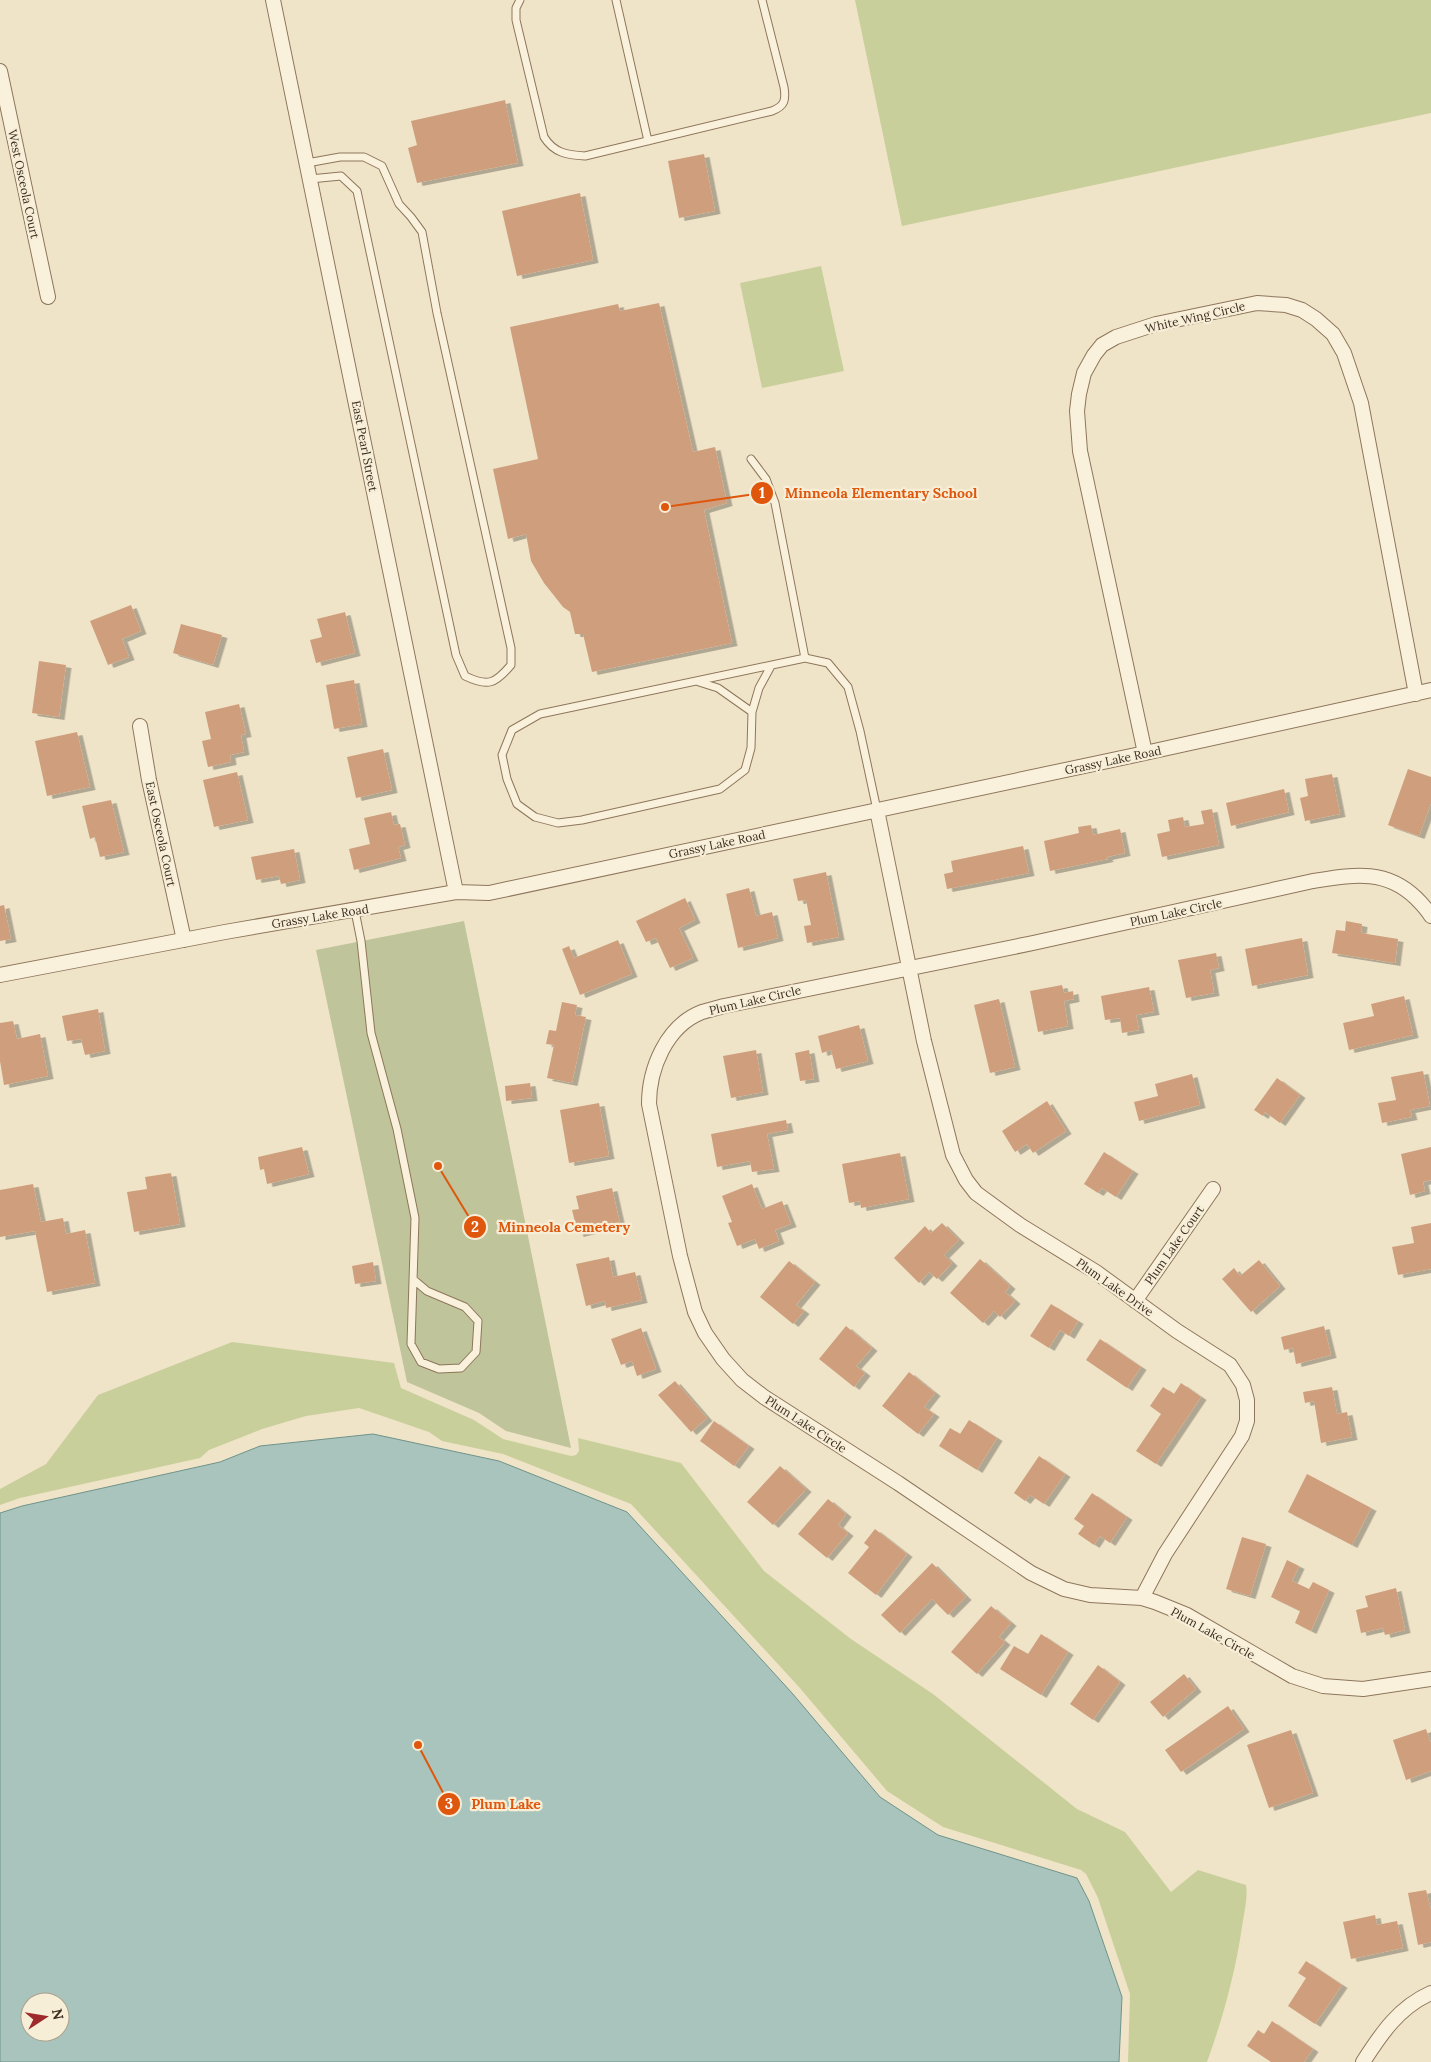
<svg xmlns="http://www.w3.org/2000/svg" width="1431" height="2062" viewBox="0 0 1431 2062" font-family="Lora,serif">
<defs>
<filter id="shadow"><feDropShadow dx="5.5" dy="3" stdDeviation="0" flood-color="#0004"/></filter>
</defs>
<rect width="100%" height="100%" fill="#f0e4c8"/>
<path fill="#c9cf9b" d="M855,0h576v113l-529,113z
M821,266l23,105 -82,17 -22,-105z
M232,1342l162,21 7,25 73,32 29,19 68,17 5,-1 3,-4 -1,-13 103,25 83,108 87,68 82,55 144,115 48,23 46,60 27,-22 48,15c2,13 -2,28 -4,42 -7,47 -19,91 -35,135h-79l2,-68 -32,-96 -12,-24 -5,-4 -138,-43 -56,-36 -88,-104 -168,-183 -128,-50 -61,-13 -13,-9 -70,-24 -53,8 -44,13 -53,21 -9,8 -180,40 -20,7v-16l46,-25 52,-69z"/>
<path fill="#bfc49a" d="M464,921l107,527 -65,-17 -27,-18 -72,-31 -91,-432z"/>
<path fill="#a9c4bc" stroke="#6f938a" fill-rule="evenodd" d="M373,1434l126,27 128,51 165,181 88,104 58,38 139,43 12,23 33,96 -3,65h-1119v-549l22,-7 198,-44 40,-16zM30,2002h30v30h-30z"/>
<path fill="#cf9f7d" filter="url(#shadow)" d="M505,100l13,63 -101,20 -9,-35 9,-3 -6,-24z
M704,154l11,57 -36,7 -11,-57z
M580,193l13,67 -76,16 -15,-65z
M659,303l34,149 22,-5 12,56 -23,7 28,133 -140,29 -9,-38h-8l-5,-22 -7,-5 -19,-24 -13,-22 -5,-27 -18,5 -15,-70 45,-10 -28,-132 108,-23 2,7z
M131,605l10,26 -19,8 7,18 -21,8 -18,-44z
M345,612l10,41 -39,10 -6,-23 12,-3 -5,-18z
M181,624l41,11 -9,30 -40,-12z
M39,661l27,4 -7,52 -27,-4z
M354,680l8,44 -28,5 -8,-44z
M239,704l7,30 -5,1 3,17 -14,3 1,7 -23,5 -6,-26 9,-2 -6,-27z
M77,732l13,55 -43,9 -12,-55z
M383,749l9,41 -36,8 -9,-41z
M1408,769l23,8v26l-12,33 -31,-11z
M237,772l11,48 -34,7 -11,-47z
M1332,774l8,40 -35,7 -5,-23 8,-2 -3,-17z
M1284,789l5,23 -58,14 -5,-23z
M111,800l13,52 -24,5 -5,-20 -5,2 -8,-33z
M1212,809l7,36 -57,12 -5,-23 13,-3 -2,-11 15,-3 2,10 19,-3 -3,-13z
M391,812l3,13 6,-1 5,21 -7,2 3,11 -47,12 -5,-21 21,-5 -6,-26z
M1091,825l2,10 27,-6 5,24 -18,4 1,2 -58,12 -6,-30 35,-8 -1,-6z
M1023,846l6,27 -82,16 -3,-15 9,-2 -2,-11z
M294,849l6,31 -19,4 -2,-8 -23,4 -5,-23z
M826,872l13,65 -32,6 -3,-17 7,-1 -5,-25 -8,1 -5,-22z
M749,888l7,28 16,-4 6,26 -40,10 -12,-54z
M685,898l10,22 -16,8 14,30 -23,10 -14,-30 -10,4 -10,-21z
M4,905l7,34 -11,2v-35z
M1346,921l16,3 -1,9 37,6 -3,24 -63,-10 4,-23 9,1z
M1302,938l6,37 -56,11 -7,-37z
M618,940l14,34 -52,21 -18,-46 7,-3 5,12z
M1216,953l3,15 -9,2 4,23 -28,5 -8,-38z
M1062,985l2,8 9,-2 1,8 -10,2 4,25 -30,6 -8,-41z
M1149,987l5,25 -18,3 3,15 -17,3 -2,-15 -15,2 -4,-24z
M1404,996l9,39 -64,15 -6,-27 31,-7 -3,-12z
M999,999l16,68 -25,6 -16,-68z
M562,1002l15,3 -2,10 11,2 -14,66 -25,-5 7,-33 -8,-1 3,-14 7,1z
M98,1009l7,42 -20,4 -4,-16 -14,2 -5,-25z
M13,1021l4,18 23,-5 8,42 -44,9 -4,-24v-38z
M859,1025l9,36 -32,8 -5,-19 -9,3 -4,-17z
M756,1050l7,42 -32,6 -8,-42z
M809,1050l5,29 -14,2 -5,-28z
M1423,1071l7,35 -20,4 2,7 -30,6 -4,-20 18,-3 -5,-23z
M1192,1074l8,31 -61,16 -5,-19 24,-6 -3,-12z
M1277,1078l23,17 -20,28 -15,-11 -2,4 -9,-6z
M530,1083l2,15 -26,3 -1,-15z
M1047,1101l19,30 -33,22 -6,-9 -12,8 -13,-21z
M599,1103l10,53 -40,7 -9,-53z
M786,1120l2,10 -21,4 7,35 -22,3 -2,-11 -33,6 -6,-33z
M302,1147l7,27 -42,10 -3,-15 -4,1 -2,-13z
M1431,1147v33l-8,2 2,9 -15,4 -9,-41z
M1104,1152l29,19 -17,26 -14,-9 -4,5 -14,-9z
M900,1153l9,46 -48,9 -1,-7 -11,2 -7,-39z
M171,1173l9,51 -46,8 -7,-40 20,-3 -2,-12z
M33,1184l8,38 22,-4 3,16 19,-4 10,53 -48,9 -12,-61 -35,6v-47z
M752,1184l10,25 20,-8 9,23 -16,6 4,11 -20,8 -4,-10 -18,7 -9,-23 4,-1 -10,-26z
M612,1188l8,36 -42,10 -6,-24 7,-1 -3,-13z
M942,1223l17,17 -15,15 8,8 -15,16 -8,-7 -10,11 -25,-25 31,-32 6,7z
M1431,1223v46l-33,6 -6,-28 22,-4 -3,-16z
M609,1257l4,20 22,-5 7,28 -36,8 -1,-7 -19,5 -10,-42z
M980,1259l30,27 -5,6 10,9 -15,16 -6,-6 -11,12 -33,-30z
M1259,1260l21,26 -29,26 -29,-33 12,-11 6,8z
M789,1261l26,21 -19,23 8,6 -11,13 -33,-27z
M373,1262l3,19 -21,3 -3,-18z
M1051,1304l27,17 -9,15 -9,-6 -11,18 -19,-12z
M846,1326l26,22 -16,18 9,7 -11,14 -35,-28z
M1324,1326l7,29 -35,9 -3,-16 -9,2 -3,-13z
M641,1328l15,41 -19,7 -5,-15 -11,4 -10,-26z
M1100,1339l41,28 -14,21 -41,-28z
M909,1372l26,21 -11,14 10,7 -16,20 -36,-28z
M675,1381l32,37 -16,14 -33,-37z
M1181,1383l20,14 -45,67 -20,-13 25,-37 -11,-8 13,-19 11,7z
M1332,1387l5,27 10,-2 5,25 -31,6 -7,-42 -9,2 -2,-11z
M969,1420l28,18 -20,32 -38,-24 11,-18 10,6z
M714,1421l35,25 -15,20 -34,-25z
M1039,1456l26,18 -21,30 -14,-9 -5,6 -11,-8z
M780,1466l26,23 -33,36 -26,-23z
M1307,1474l64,34 -19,37 -64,-33z
M1092,1493l35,24 -17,26 -10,-7 -6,9 -16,-11 6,-8 -10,-7z
M828,1499l18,15 -8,11 10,8 -21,25 -29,-24z
M875,1529l32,25 -31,41 -28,-22 21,-26 -5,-4z
M1242,1537l24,7 -16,52 -24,-7z
M1287,1560l12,6 -7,15 17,8 4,-7 16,8 -18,41 -16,-8 5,-12 -29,-14z
M932,1563l34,34 -18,18 -16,-16 -32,34 -19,-18z
M1396,1588l9,42 -20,5 -2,-7 -22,5 -5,-23 12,-3 -3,-11z
M991,1606l20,17 -12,14 6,5 -28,32 -26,-22z
M1041,1634l27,18 -27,43 -41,-26 14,-23 14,8z
M1098,1665l22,17 -27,38 -23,-16z
M1184,1674l12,15 -33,28 -13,-15z
M1228,1706l16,23 -63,43 -16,-22z
M1426,1729l5,14v28l-25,9 -13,-40z
M1291,1730l22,63 -44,15 -22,-63z
M1426,1890l5,20v32l-13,3 -10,-52z
M1375,1915l2,10 20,-4 6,27 -52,11 -8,-37z
M1306,1961l36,24 -27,39 -27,-18 18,-28 -8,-5z
M1272,2021l41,28 -9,13h-33l-24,-16 11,-16 6,4z"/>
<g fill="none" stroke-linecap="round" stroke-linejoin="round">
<defs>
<path id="service" d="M520,0l-4,8v12l28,117c10,16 23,18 41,19l187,-45c13,-5 14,-11 12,-24l-22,-87
M616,0l32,141
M307,163l33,-6h24l18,9 17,38 12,13 11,15 15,81 74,335v17c-16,19 -23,22 -46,11l-9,-21 -99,-464 -16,-15 -31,3
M751,459l15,20 9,24 30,155
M771,666l-12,22 -7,24 -1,36 -6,22 -25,19 -138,31 -24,3 -23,-6 -18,-13 -10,-25 -5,-24 10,-25 28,-16 265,-56 23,5 20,24 12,44 17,79
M699,682l19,6 34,24
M355,911l6,30 10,92 26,96 18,89 -4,126 10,18 18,7 22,-1 15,-16 2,-31 -13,-14 -38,-16 -13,-11"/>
<path id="minor" d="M273,0l183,892
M0,71l48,226
M140,726l9,54 35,160
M1145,753l-65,-302 -3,-40 2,-17 5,-21 10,-18 8,-10 14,-8 40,-13 101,-21 29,2 16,5 14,9 17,15 11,19 17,50 55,291
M877,810l47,231 29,114 13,25 10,13 44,32 76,47 81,59 53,34 13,20 4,15v21l-5,15 -77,118 -23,44
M1431,916c-4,-7 -9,-12 -15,-18 -31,-30 -64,-23 -103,-17l-280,62 -309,63c-7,2 -15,4 -22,6 -36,14 -53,57 -53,92l31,152 15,56 10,21 18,26 19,21 22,17 134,86 133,90 33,16 26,6 52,3 13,4 32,13 105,61 31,10 40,3 68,-10
M0,975l225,-43 231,-40 33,1 656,-140 286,-63
M1135,1301l78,-112
M1363,2062c18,-28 36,-55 68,-69"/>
</defs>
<use href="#service" stroke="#8d765c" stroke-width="9"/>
<use href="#minor" stroke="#8d765c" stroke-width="16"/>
<use href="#service" stroke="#faf1dc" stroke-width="7"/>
<use href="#minor" stroke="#faf1dc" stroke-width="14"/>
</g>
<g text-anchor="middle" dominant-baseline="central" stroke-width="4.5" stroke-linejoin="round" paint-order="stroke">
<g font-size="12" fill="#3d2e20" stroke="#f7eed8">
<text transform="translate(24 184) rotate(78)">West Osceola Court</text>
<text transform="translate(1195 317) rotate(-13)">White Wing Circle</text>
<text transform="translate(365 446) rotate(79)">East Pearl Street</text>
<text transform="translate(1113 760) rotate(-12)">Grassy Lake Road</text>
<text transform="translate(161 834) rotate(78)">East Osceola Court</text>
<text transform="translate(717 844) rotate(-12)">Grassy Lake Road</text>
<text transform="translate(1176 912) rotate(-12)">Plum Lake Circle</text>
<text transform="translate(320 916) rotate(-9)">Grassy Lake Road</text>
<text transform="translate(755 1000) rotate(-13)">Plum Lake Circle</text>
<text transform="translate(1174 1245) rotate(-55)">Plum Lake Court</text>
<text transform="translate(1115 1287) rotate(35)">Plum Lake Drive</text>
<text transform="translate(806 1424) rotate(33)">Plum Lake Circle</text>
<text transform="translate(1213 1633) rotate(29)">Plum Lake Circle</text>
</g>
</g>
<path fill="none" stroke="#df570d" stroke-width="2" d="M665 507L762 493M438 1166L475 1227M418 1745L449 1804"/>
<g fill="#df570d" stroke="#f7eed8" stroke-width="2">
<circle cx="665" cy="507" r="5"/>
<circle cx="438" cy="1166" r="5"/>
<circle cx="418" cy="1745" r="5"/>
<circle cx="762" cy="493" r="12"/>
<circle cx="475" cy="1227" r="12"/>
<circle cx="449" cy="1804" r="12"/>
</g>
<g font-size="15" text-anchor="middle" font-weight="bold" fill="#fff">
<text x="762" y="498">1</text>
<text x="475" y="1232">2</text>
<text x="449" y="1809">3</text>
</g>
<g font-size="14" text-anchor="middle" font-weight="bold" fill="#df570d" stroke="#f7eed8" stroke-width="4.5" stroke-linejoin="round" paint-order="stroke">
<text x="881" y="498">Minneola Elementary School</text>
<text x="564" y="1232">Minneola Cemetery</text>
<text x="506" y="1809">Plum Lake</text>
</g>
<g transform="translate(45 2017) rotate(78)"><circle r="24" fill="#f7eed8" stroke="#ada18e"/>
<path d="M0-4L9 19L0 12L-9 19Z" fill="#9e2a2b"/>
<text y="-8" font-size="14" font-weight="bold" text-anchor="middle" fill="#3d2e20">N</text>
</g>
</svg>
